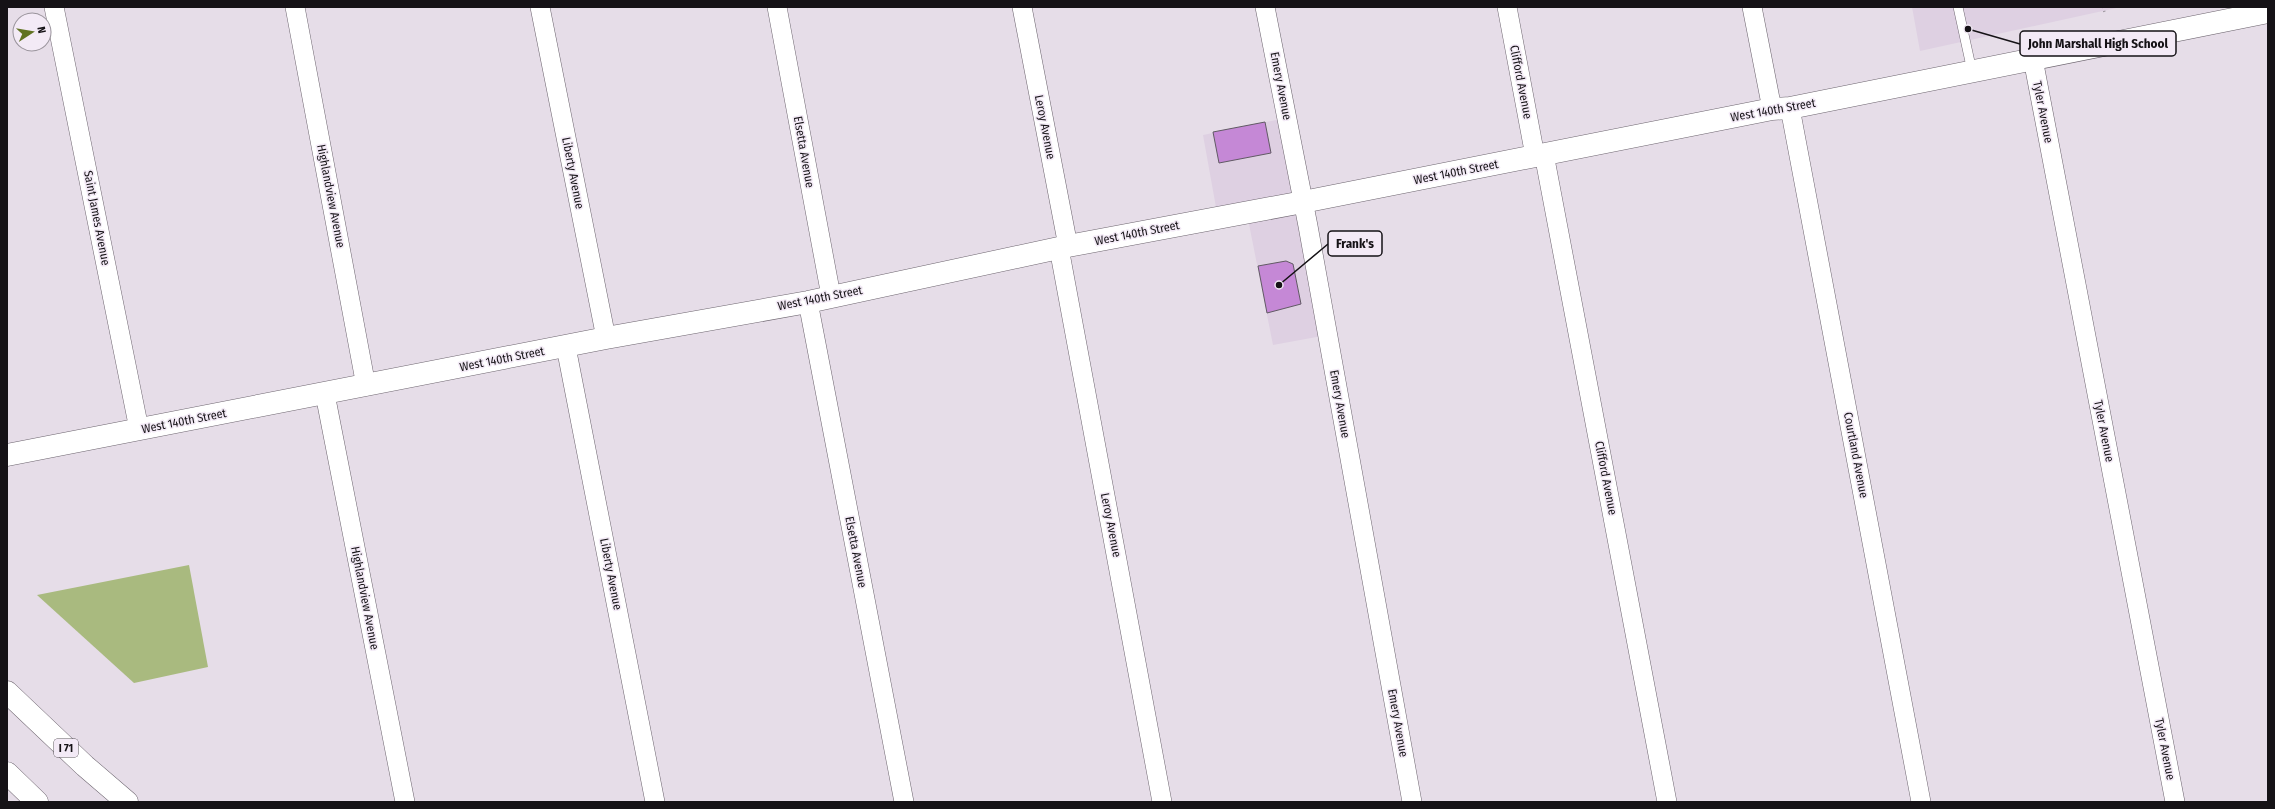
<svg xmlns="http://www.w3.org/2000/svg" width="2275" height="809" viewBox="0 0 2275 809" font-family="'Fira Sans Condensed',sans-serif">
<rect width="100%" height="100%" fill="#e6dde8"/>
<path fill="#ded0e2" d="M1912,7h209l-201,44z
M1281,119l41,217 -49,9 -25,-126 -29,5 -16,-89z"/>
<path fill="#a9ba7f" d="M189,565l19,102 -74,16 -97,-88z"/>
<path fill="#c588d6" stroke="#615a64" d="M1265,122l6,31 -52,10 -6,-31z
M1286,261l7,3 8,40 -34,9 -9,-47z"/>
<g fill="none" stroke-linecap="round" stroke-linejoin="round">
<defs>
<path id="lane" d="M1958,7l14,64"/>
<path id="street" d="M54,7l85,422
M295,7l71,379
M540,7l66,331
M777,7l54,289
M1022,7l46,239
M1265,7l43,219 104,576
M1507,7l28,149
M1752,7l20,102
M2033,59l142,743
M1790,108l131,694
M1544,154l123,648
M1059,248l103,554
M808,302l96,500
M566,347l89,455
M325,394l80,408"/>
<path id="secondary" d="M7,455l599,-117 202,-36 260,-56 235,-44 469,-93 18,-1 478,-96"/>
<path id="highway" d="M7,692l78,74 42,36
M7,773l30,29"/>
</defs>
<use href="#lane" stroke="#6d656f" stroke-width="10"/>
<use href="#street" stroke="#6d656f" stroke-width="20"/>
<use href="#secondary" stroke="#6d656f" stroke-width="23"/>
<use href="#highway" stroke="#6d656f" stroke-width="23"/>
<path stroke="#9e979f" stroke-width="2.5" stroke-dasharray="1 3" stroke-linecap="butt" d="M2103,7l2,7"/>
<use href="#lane" stroke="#fff" stroke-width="9"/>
<use href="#street" stroke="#fff" stroke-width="19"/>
<use href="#secondary" stroke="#fff" stroke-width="22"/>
<use href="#highway" stroke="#fff" stroke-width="22"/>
</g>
<g text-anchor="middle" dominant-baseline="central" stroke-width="3" stroke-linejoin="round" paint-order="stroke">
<rect fill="#f3eaf6" stroke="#585359" stroke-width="1" x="54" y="739" width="24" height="18" rx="3"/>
<g font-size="11" font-weight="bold" fill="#151216">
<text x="66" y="748">I 71</text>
</g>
<g font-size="12" fill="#151216" stroke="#f3eaf6">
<text transform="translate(1521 82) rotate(79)">Clifford Avenue</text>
<text transform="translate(1281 86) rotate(79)">Emery Avenue</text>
<text transform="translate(1773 110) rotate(-10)">West 140th Street</text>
<text transform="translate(2043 112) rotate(79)">Tyler Avenue</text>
<text transform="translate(1045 127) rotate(79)">Leroy Avenue</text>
<text transform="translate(804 152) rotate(80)">Elsetta Avenue</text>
<text transform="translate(1456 172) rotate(-11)">West 140th Street</text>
<text transform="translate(573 173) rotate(79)">Liberty Avenue</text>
<text transform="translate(331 196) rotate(79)">Highlandview Avenue</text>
<text transform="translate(97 218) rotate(79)">Saint James Avenue</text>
<text transform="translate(1137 233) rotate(-11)">West 140th Street</text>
<text transform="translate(820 298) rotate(-11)">West 140th Street</text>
<text transform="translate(502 359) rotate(-11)">West 140th Street</text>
<text transform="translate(1340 404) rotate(80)">Emery Avenue</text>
<text transform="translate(184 421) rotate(-11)">West 140th Street</text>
<text transform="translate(2104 431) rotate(79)">Tyler Avenue</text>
<text transform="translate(1856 455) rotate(79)">Courtland Avenue</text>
<text transform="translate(1606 478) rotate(79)">Clifford Avenue</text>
<text transform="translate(1111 525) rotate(79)">Leroy Avenue</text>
<text transform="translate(856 552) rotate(79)">Elsetta Avenue</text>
<text transform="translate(611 574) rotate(79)">Liberty Avenue</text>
<text transform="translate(365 598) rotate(79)">Highlandview Avenue</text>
<text transform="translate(1398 723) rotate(80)">Emery Avenue</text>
<text transform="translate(2165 749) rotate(79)">Tyler Avenue</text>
</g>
</g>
<path fill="none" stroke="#151216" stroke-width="1.5" d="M1968 29L2020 44M1279 285L1328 244"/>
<g fill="#151216" stroke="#f3eaf6" stroke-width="1.5">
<circle cx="1968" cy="29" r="4"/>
<circle cx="1279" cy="285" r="4"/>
</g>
<g fill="#f3eaf6" stroke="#151216" stroke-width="1.5">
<rect x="2020" y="31" width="156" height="25" rx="4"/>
<rect x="1328" y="231" width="54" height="25" rx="4"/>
</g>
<g font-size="13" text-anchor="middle" font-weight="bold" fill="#151216">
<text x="2098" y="48">John Marshall High School</text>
<text x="1355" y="248">Frank's</text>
</g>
<rect width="2275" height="809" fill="none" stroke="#151216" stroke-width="16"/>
<g transform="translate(32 32) rotate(78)"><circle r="19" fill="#f3eaf6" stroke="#9a949c"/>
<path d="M0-3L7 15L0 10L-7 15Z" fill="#617322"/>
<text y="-6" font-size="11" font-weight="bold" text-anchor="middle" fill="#151216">N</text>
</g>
</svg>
